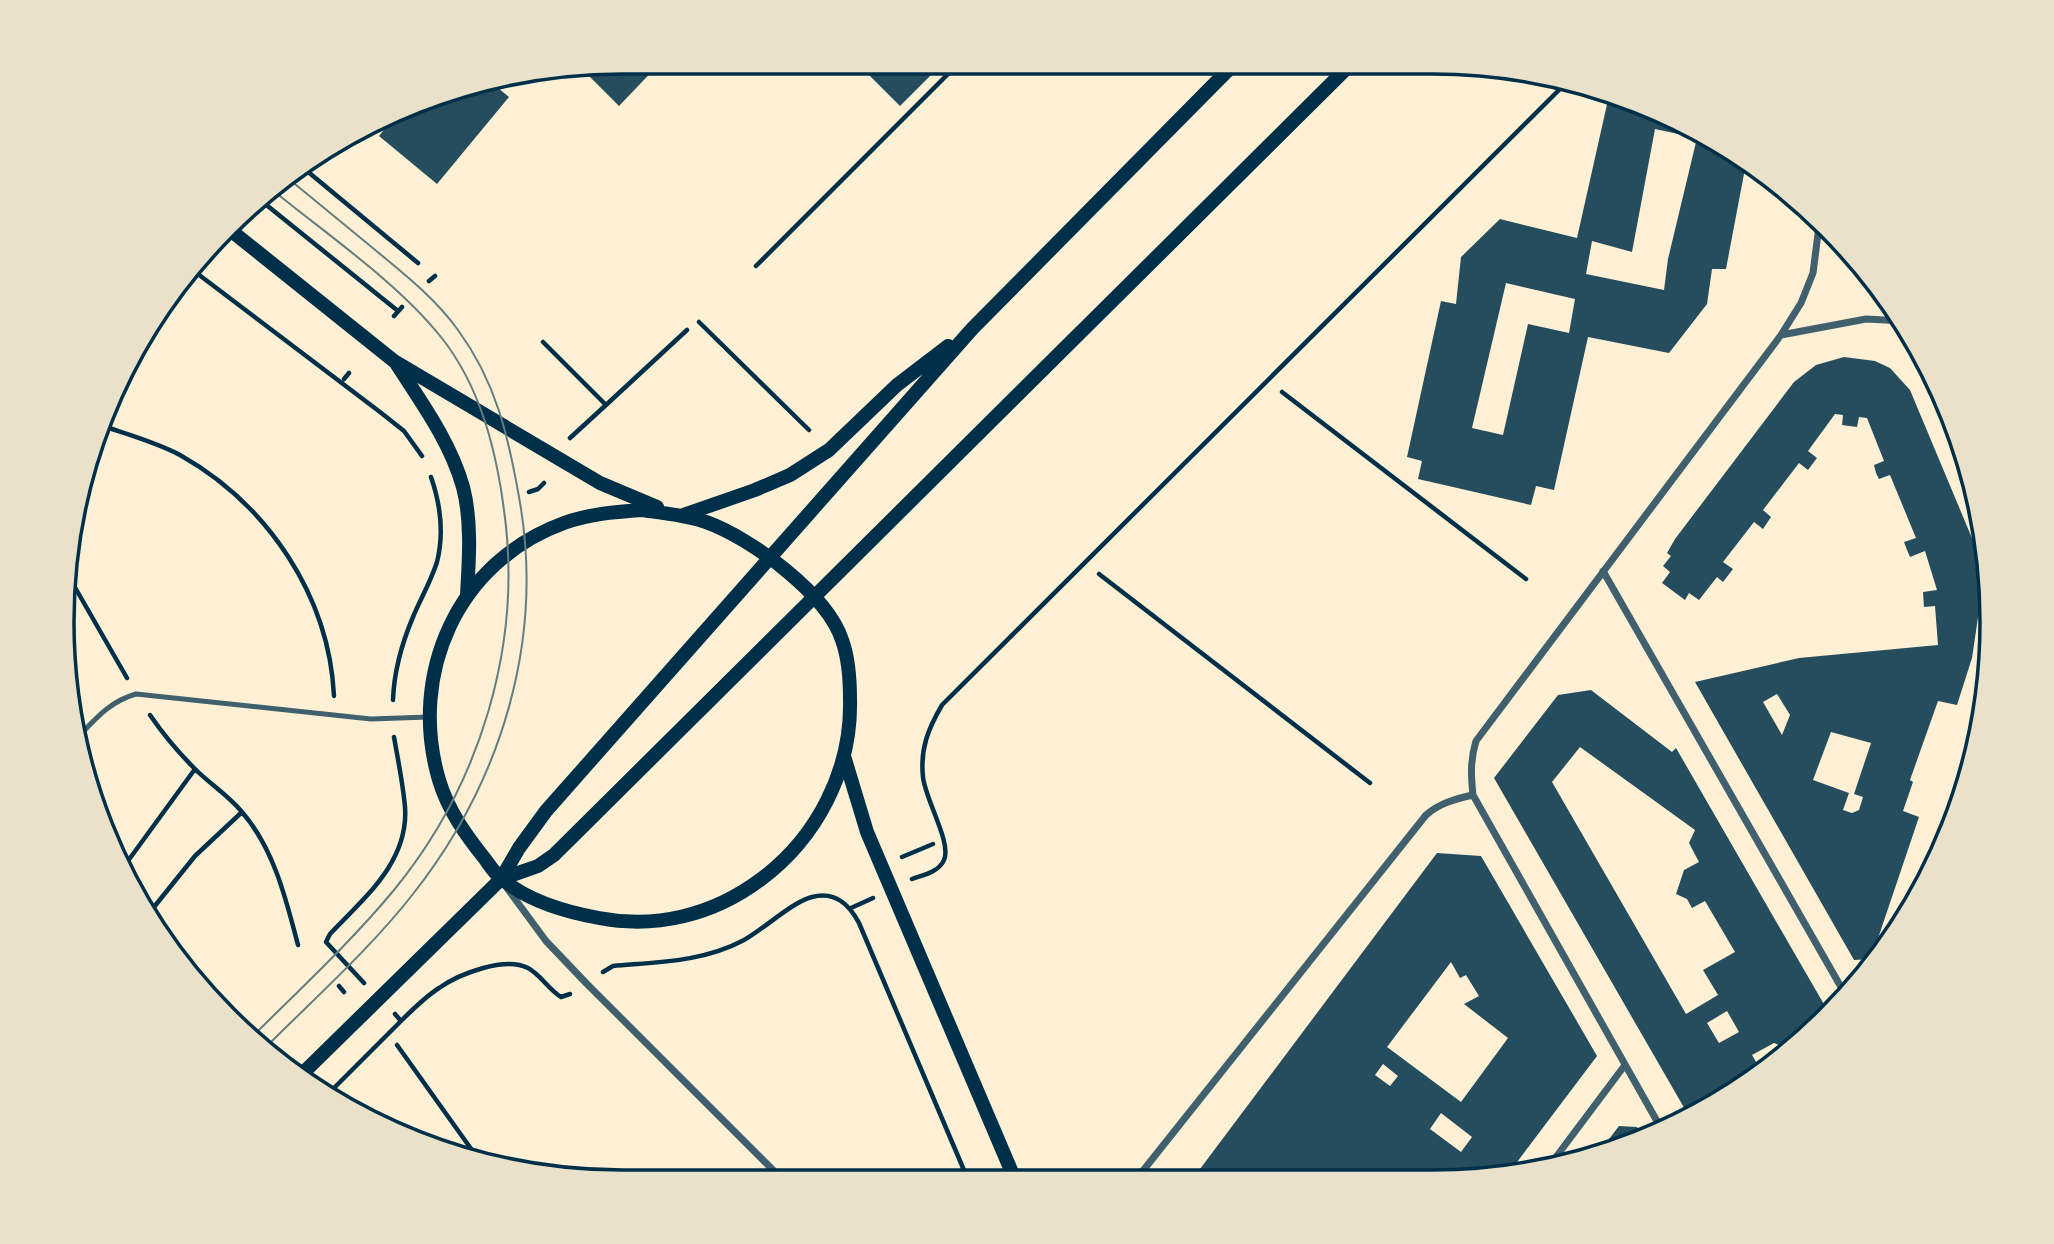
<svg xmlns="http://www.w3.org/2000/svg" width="2054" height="1244" viewBox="0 0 2054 1244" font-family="Signika,sans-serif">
<rect width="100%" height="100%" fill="#fdf0d5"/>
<path fill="#264d5e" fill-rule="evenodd" d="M622,61h40l-43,45 -38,-38z
M856,62h88l-44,44z
M492,83l17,14 -72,87 -58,-48 17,-21 46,-24z
M1610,91l137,67 -21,111h-14l-5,35 -38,49 -81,-16 -34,153 -18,-4 -5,19 -113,-26 4,-18 -15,-4 34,-156 15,3 5,-47 39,-38 77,19zM1655,129l42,9 -29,121 -4,31 -78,-16 6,-33 40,11zM1506,283l69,16 -6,34 -41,-9 -25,111 -31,-7z
M1844,357l31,4 15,7 20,22 72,172 2,15 -12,81 -15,47 -19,-4 -28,79 3,2 -10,29 16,6 -48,142 -17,1 -159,-278 104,-24 139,-13 -3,-39 -11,1 -1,-15 14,-2 -12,-39 -15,6 -3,-7 -3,-8 12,-4 -26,-63 -11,4 -3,-6 -2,-8 10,-4 -17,-43 -8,-1 -2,10 -8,-1 -7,-1 1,-10 -8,-1 -27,37 9,7 -9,12 -9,-7 -36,47 8,7 -8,12 -9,-7 -31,40 10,7 -10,13 -6,-5 -18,23 -10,-7 -4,7 -23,-17 8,-11 -7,-6 8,-10 -4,-3 8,-14 119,-157 22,-17zM1777,694l13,21 -8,20 -19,-33zM1831,732l40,11 -17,51 9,3 -4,13 -7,3 -9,-3 6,-17 -36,-13z
M1591,690l81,62 4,-4 153,265 -27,30 -28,20h-2l7,-18 -5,-2 -22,12 10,17 -49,35 -23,11 -196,-340 64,-83zM1580,747l115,83 -6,13 10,19 -15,8 -8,24 11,5 5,9 13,-7 30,51 -32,18 15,25 -32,19 -134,-232zM1727,1011l12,21 -20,11 -12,-20z
M1437,853l44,3 116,200 -89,118 -39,8h-253l-16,-13zM1451,962l9,16 6,-3 13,21 -15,8 44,34 -47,64 -74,-55zM1383,1064l15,12 -8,10 -15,-11zM1441,1113l31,24 -11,15 -31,-23z
M1619,1126l18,1 7,12 -32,14 -16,3z"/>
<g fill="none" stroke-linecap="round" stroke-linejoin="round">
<path stroke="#003049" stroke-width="4.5" d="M301,166l117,97
M259,199l139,112
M756,266l204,-204
M190,268l190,144 24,19 18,25
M429,281l6,-5
M394,316l8,-9
M699,322l110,108
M543,342l63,63 -36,33
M344,379l5,-6
M1282,392l244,187
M606,405l81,-75
M100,425c26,9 56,17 80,30 87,49 149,140 154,241
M529,492l9,-3 6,-6
M1099,574l271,209
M69,577l58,101
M393,700c1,-28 9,-57 20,-83 8,-19 18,-36 24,-55 7,-28 3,-59 -6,-85
M150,715c13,19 28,37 45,54 15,15 34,27 47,43 32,37 44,87 56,133
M902,857l31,-13
M125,865l70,-96
M912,879c11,-4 27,-7 32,-19 8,-17 -19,-61 -21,-83 -3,-28 5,-48 19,-72l625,-623
M851,908l22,-10
M150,912l45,-56 47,-44
M603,972l10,-6c45,-4 90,-4 131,-26 20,-11 48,-38 68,-43 23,-6 37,7 47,26l110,259
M364,983l-38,-41 4,-8c34,-36 79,-72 75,-127 -2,-23 -7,-47 -11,-70
M339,986l5,6
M395,1014l6,7c12,-12 24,-24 38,-33 20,-14 66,-32 89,-20 13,7 20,21 33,29l9,-3
M397,1045l82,115
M326,1096l75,-75"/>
<path stroke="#3f606c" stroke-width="5" d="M80,735c17,-18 31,-34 56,-41l235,25 57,-2"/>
<path stroke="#3f606c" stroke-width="7" d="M1781,335l85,-16 38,2
M1603,571l242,423
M1931,873l53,-158
M507,888l39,53 40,42 199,199
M1662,1130l-189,-335c-2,-19 -3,-34 3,-54l305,-406 20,-32 12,-30 7,-55
M1550,1165l75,-100
M1139,1173l11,9
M1117,1182l22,-8
M1134,1182l292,-367c14,-12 29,-16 47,-20"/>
<path stroke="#003049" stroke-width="14" d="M229,229l165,132 206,122 57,24
M396,363c25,39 54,78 67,124 9,34 6,74 4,108
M641,510c22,3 44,5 65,12 45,16 121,72 136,118 7,19 8,39 8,59 2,71 -33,139 -90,181 -47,35 -104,49 -161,38 -33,-6 -71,-17 -97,-39 -7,-5 -12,-13 -17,-20 -20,-25 -37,-49 -46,-79 -31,-106 18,-218 125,-257 25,-9 50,-11 77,-13z
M683,515l72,-25 35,-15 39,-25 68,-65 51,-39
M844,756l23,76 149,350
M501,879l37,-13 16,-11 799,-793
M299,1077l202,-198 18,-31 27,-37 426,-482 264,-267"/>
<path stroke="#657d81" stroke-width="2" d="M254,1035c47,-47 97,-93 140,-145 86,-105 129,-245 110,-380 -8,-61 -24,-124 -63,-173 -45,-56 -115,-103 -171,-149
M266,1047c50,-50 104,-98 147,-153 89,-113 132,-255 106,-397 -11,-62 -23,-115 -61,-167 -23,-32 -54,-56 -84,-81 -30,-25 -60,-49 -90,-74"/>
</g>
<path d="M0 0H2054V1244H0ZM622 74H1432A548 548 0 0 1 1980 622V622A548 548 0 0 1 1432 1170H622A548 548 0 0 1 74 622V622A548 548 0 0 1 622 74Z" fill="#e9e1ca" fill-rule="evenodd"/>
<path fill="none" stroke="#003049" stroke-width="3.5" d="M622 74H1432A548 548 0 0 1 1980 622V622A548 548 0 0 1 1432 1170H622A548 548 0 0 1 74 622V622A548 548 0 0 1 622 74Z"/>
</svg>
